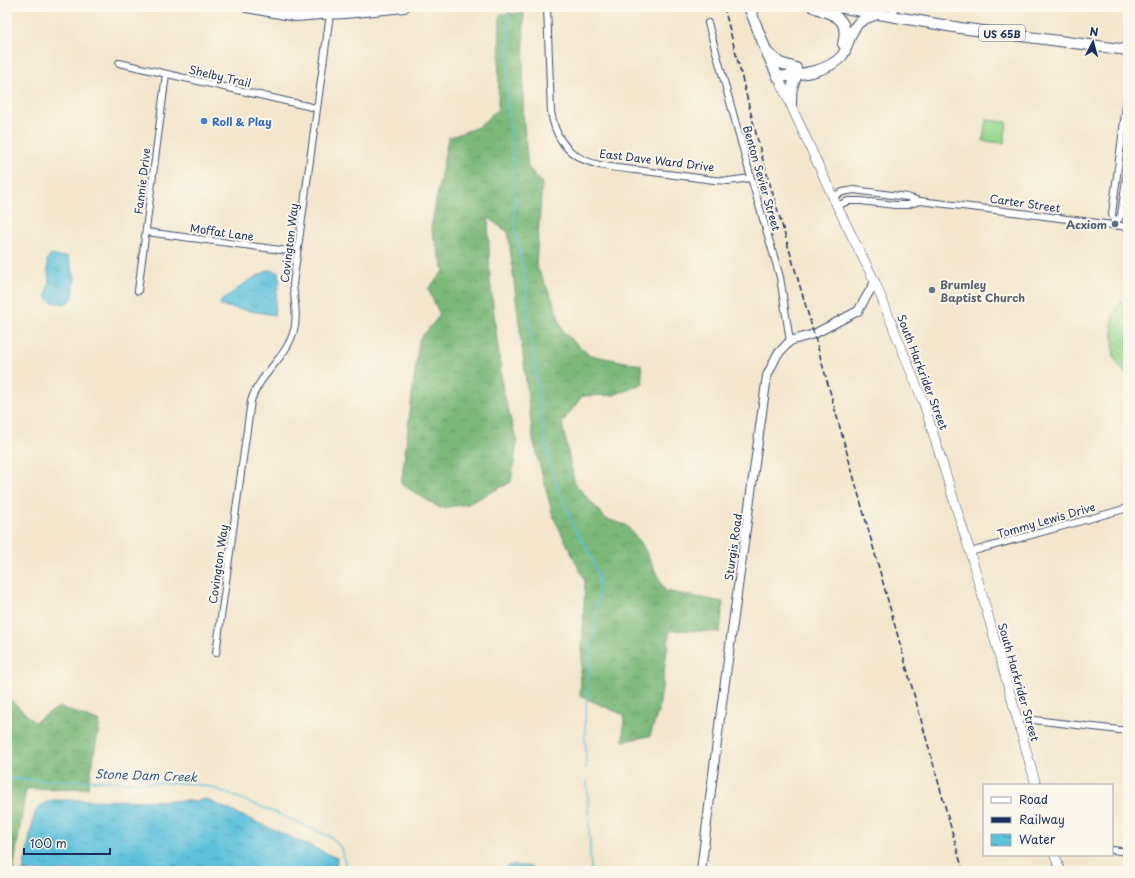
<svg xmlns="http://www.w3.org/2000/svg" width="1135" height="878" viewBox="0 0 1135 878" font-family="'Playpen Sans',sans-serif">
<defs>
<pattern id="forest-crowns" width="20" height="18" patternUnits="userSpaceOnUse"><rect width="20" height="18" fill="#7bb979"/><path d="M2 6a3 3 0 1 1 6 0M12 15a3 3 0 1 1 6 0" fill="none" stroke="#649766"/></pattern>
<pattern id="park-dots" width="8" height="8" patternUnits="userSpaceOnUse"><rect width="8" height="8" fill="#9ad98e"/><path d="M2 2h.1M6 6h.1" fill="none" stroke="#84bb7d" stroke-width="1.8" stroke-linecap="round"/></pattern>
<pattern id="water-ripples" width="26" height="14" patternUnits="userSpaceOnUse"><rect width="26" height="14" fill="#5dc1db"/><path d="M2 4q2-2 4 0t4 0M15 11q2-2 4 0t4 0" fill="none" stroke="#4c9db5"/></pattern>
</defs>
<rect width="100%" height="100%" fill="#fbf7ec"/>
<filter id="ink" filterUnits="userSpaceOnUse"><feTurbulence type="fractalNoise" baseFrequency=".025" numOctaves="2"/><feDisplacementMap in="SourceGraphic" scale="8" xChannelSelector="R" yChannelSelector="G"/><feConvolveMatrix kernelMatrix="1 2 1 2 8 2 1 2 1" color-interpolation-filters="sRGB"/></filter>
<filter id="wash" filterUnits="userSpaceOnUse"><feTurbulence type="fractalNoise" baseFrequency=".012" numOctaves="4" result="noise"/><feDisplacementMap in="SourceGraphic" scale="16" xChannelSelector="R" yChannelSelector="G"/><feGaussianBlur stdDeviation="0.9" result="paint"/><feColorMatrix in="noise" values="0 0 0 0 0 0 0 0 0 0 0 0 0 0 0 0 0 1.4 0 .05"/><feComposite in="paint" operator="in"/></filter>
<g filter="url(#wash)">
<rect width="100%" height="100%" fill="#f3e6cc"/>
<path fill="url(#forest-crowns)" stroke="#4b746c" d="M524,13l-1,101 5,53 14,16 -6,82 16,33 11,34 26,23 52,10 2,19 -29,11 -32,1 -20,27 13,61 31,35 20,6 16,19 23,47 58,11 -3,30 -50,-2 -11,79 -9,27 -27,5 1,-26 -44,-19 5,-115 -32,-65 -20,-77 -25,-207 -20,-14 2,61 13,111 14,53 -6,39 -43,22 -28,4 -39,-24 18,-144 21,-25 -12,-26 16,-18 -13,-43 17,-90 30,-11 20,-18 2,-95z
M7,700l5,1 22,21 25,-15 41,15 -12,66 -62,1 -13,82h-6z"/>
<path fill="url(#park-dots)" stroke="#5a8476" d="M1121,302l7,1v75l-14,-20 -2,-42z"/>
<path fill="#9ad98e" stroke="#5a8476" d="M986,120l21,2 -3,21 -21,-2z"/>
<path fill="url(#water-ripples)" stroke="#3c789c" d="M51,254l8,3 5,-1 4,1 7,20 -2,20 -3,4 -6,3 -13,-2 -4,-4v-7l2,-8 -2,-23z
M269,270l9,2 2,10 -3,8 -3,25 -53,-9 -1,-4 28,-21z
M203,799l4,1 130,58 -1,13h-313l11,-55 4,-9 11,-6 5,-1 143,1z
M514,865c6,2 11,0 17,2l1,4h-27l2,-5z"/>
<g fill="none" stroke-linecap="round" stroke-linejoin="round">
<path stroke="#5dc1db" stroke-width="1.5" d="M509,7l-2,92 5,49 3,84 10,45 4,43 16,122 6,26 9,27 15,34 16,27 7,20v23l-7,49 -6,73 1,47
M587,780l4,91
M7,781l7,-2 91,2 47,2h36l23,4 58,23 62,27 10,11 6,23"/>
</g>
</g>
<g filter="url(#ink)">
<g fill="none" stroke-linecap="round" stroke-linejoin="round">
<defs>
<path id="minor" d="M547,7l4,105c9,54 48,54 93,59 23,3 46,6 70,9l14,1 23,-3
M893,17l2,-10
M708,23l43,155 29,99 10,64
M119,63l197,45
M833,196l10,-4 11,-2 53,7 13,4 101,12 107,14
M837,206l11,-5h13l34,4h12l13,-4
M1115,225l-3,-11 16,-124
M1115,225l6,-10 7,-50
M146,232l150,20
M138,291l28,-217
M970,552l158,-44
M216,653l35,-252c8,-27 36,-43 43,-71 4,-14 0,-32 -1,-46l37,-270
M1017,718l111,13
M1112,850l16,2"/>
<path id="tertiary" d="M701,871l19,-153 47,-342 10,-21 13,-14 24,-7 44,-23 17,-29"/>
<path id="secondary" d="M778,77l59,129 38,76 49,122 46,148 66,233
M1055,855l5,16"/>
<path id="primary" d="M247,7l49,9 24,-2 25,-1 59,-6
M291,7l21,5
M749,7l18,46 11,24c22,-3 48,-4 64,-21 5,-7 6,-16 10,-23 4,-11 13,-15 23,-18
M813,7c21,8 37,10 30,37
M838,7l122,21 168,22
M768,53l12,10 16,5
M791,104c0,-12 0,-20 7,-30"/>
</defs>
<use href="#minor" stroke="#3b4a6e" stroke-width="8"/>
<use href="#tertiary" stroke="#3b4a6e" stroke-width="10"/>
<use href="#secondary" stroke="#3b4a6e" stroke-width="10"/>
<use href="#primary" stroke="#3b4a6e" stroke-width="12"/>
<use href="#minor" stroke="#fff" stroke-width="6"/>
<use href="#tertiary" stroke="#fff" stroke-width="8"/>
<use href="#secondary" stroke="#fff" stroke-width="9"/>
<use href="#primary" stroke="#fff" stroke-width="10"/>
<path stroke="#1b2f5e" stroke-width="1.5" stroke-dasharray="6 3" stroke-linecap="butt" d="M724,7l38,150 52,177 149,537"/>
</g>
</g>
<circle fill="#3f7fe0" stroke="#fbf7ec" stroke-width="1.5" cx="204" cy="121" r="4"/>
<circle fill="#5c6f8a" stroke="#fbf7ec" stroke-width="1.5" cx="1115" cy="224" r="4"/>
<circle fill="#6b7280" stroke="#fbf7ec" stroke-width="1.5" cx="932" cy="290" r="4"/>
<g text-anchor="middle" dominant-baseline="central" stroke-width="4" stroke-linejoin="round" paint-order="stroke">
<rect fill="#fbf7ec" stroke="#5e6b89" stroke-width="1" x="979" y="25" width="46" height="16" rx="3"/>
<g font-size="10" font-weight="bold" fill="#1b2f5e">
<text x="1002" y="33">US 65B</text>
</g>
<g font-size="11" fill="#1b2f5e" stroke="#fbf7ec">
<text transform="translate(220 76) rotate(13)">Shelby Trail</text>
<text transform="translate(657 160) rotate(7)">East Dave Ward Drive</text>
<text transform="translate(762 178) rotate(74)">Benton Sevier Street</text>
<text transform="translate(142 181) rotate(-83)">Fannie Drive</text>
<text transform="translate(1025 203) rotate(8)">Carter Street</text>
<text transform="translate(222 232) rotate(8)">Moffat Lane</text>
<text transform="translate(289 243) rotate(-83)">Covington Way</text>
<text transform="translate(923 372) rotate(69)">South Harkrider Street</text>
<text transform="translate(1046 520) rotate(-16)">Tommy Lewis Drive</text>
<text transform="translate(733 547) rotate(-82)">Sturgis Road</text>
<text transform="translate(218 564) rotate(-82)">Covington Way</text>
<text transform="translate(1019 682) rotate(74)">South Harkrider Street</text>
</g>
<g font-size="11" font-weight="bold" fill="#366cbe" stroke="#fbf7ec" text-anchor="start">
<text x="212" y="121">Roll &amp; Play</text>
</g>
<g font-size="11" font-weight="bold" fill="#4e5e75" stroke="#fbf7ec" text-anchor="end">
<text x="1107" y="224">Acxiom</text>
</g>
<g font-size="11" font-weight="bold" fill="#5b616d" stroke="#fbf7ec" text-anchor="start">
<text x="940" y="284">Brumley<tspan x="940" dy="13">Baptist Church</tspan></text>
</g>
<g font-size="12" font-style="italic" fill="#2f5b84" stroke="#fbf7ec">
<text transform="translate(146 775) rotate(2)">Stone Dam Creek</text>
</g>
</g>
<rect width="1135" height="878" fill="none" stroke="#fbf7ec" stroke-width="24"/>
<rect x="983" y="784" width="130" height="72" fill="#fbf7ec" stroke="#a1a7b3"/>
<rect x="991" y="797" width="20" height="6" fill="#ffffff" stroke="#a1a7b3"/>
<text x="1019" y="804" font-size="12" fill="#1b2f5e">Road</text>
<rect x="991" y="817" width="20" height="6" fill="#1b2f5e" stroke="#a1a7b3"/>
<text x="1019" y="824" font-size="12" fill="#1b2f5e">Railway</text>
<rect x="991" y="834" width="20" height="12" fill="url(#water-ripples)" stroke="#a1a7b3"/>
<text x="1019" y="844" font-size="12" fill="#1b2f5e">Water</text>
<g transform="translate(1093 42) rotate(6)" stroke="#fbf7ec" stroke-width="3" paint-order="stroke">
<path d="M0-3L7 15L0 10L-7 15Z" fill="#1b2f5e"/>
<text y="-6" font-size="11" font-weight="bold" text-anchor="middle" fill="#1b2f5e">N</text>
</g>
<path d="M24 848v6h86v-6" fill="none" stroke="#1b2f5e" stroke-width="2"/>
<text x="30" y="848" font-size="12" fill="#1b2f5e" stroke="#fbf7ec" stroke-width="3" paint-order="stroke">100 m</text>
</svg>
